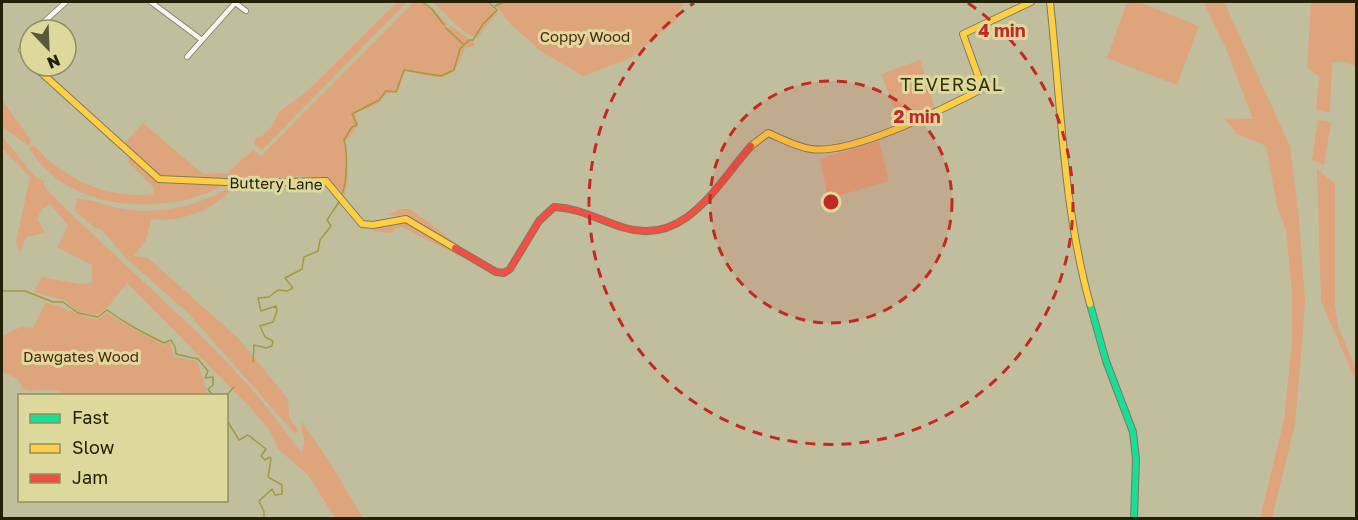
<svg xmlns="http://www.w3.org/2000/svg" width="1358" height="520" viewBox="0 0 1358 520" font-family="'Golos Text',sans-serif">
<rect width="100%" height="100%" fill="#c1be9e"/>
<path fill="#dea47c" d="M397,2h10l-145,148 -8,-6 1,-6 6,-1 11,-11 7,-14 26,-19z
M414,2h10l23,21v5l4,-2 24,17 -1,3 -9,2c-12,38 -27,30 -60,23l-7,21 -11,1 -9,11 -22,9 2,13 -13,16 3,36 -3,17 -18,-17 -31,-2 -1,3 -50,3 -85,-5 -36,-33 19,-21 60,51 24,-1 26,-23 8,6z
M431,2h253l-7,12 1,5 -49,40 -46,17 -42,-25 -29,-25 -17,-22h-7l9,9 -20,25c-21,-7 -29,-26 -46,-36z
M1127,2h12l60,24 -22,59 -70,-27z
M1203,2h21l66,144 9,72 6,83 -3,42 -7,81 -23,94h-12l24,-98 8,-77v-51l-6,-62 -9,-24 -11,-60 -29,-12 -13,-16 29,1 -26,-68z
M1311,2h45v64l-10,-4h-14l-2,51 -14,-4 3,-32 -12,-10z
M920,60l16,52 -35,14 -20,-52z
M2,100l29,40 -2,6 -27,-19z
M1318,120l13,2 -7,43 -12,-5z
M2,136l33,41 9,4v5c65,68 140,128 203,198 20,21 36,45 54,68 8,-10 -1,-20 0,-31l26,37 36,60h-28l-27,-43 -30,-26 -8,-18 -22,-26 -121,-122 -20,25 -10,7 -18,-3 -15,-12 -30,-8 8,-15 38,7 12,-1v-18l-35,-18 11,-22 -18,-21 -8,5 -5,10 8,14 -19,4 -6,15 -4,-10 14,-65 -28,-29z
M879,141l10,40 -61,18 -8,-40z
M34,146c6,4 9,10 14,14 29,24 66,39 105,34l1,-6 -27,-27 4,-5 20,20 10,6 64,2c-60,35 -159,27 -196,-36z
M1317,169l18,15v121l3,21 18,43 -2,8 -33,-76z
M227,189l4,1c-19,21 -52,33 -80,29l-5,21 -12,16 14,2 91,81 49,60 1,18 10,14 -4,3 -106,-120 -63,-56 -24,-28 -7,-2 -20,-17 2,-12c15,0 30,7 46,10 34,6 75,-3 104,-20z
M400,209h10l50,37 -54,-30 -19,-1z
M393,221l14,1 53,31 -1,3 -57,-29 -7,1 -3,5 -21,-2z
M45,303c19,2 33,13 52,17l10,-7c19,13 37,21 57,32l6,-3 4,15 23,4 11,34 -141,1c-14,-12 -27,-2 -43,-7l-7,-10 -15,-8v-35l19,-9 12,1z"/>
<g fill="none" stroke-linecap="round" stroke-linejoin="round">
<path stroke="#a29a3d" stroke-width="1.5" d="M422,2l10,7 12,16
M495,6l9,-4
M446,28l17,16
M342,194c5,-12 6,-42 2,-54l8,-13 5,-2 -5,-11 27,-14 7,-9 10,1 8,-22 37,6 13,-6 6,-21 9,-9h4l10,-16 14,-14 -9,-8
M2,291h23l28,11h10l15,11 20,4 9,-7c19,14 37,23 57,33l7,-3 4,7 1,7 22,5 10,12 -3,7 8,-1v8l-5,4 5,7
M253,362l1,-17 12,3 6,-2 1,-5 -8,-4 -5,-11 13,-4 4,-11 -1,-5 -15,5 -3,-13 11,-1 9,-7 9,1 6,-3 -8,-10 17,-9 2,-12 14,-6 2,-11 11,-14 -4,-6 12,-18
M226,396l8,-9
M226,407v4
M226,419l13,21 9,-5 18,14 -5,7 4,4 5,-3 1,2 -3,18 14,8v9l-7,1 -3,-6 -13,12 5,11v6"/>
<defs>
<path id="street" d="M151,2l51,38
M234,2l12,9
M35,30l31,-28
M30,35l-9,15 9,12
M187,57l48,-54"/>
<path id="fast" d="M1090,304l16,57 27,71 3,27 -2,59"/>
<path id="slow" d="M1050,2c11,100 13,205 40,302
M34,66l125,113 89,4 78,-2 36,43 11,1 33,-6 49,29
M751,146l17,-13c14,6 28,14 43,16 40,6 132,-40 169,-59l1,-6 -18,-50 68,-32"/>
<path id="jam" d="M455,248l41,24 8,1 6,-4 29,-48 15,-14c26,1 47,14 71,21 61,18 92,-44 126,-82"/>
</defs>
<use href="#street" stroke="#7c7a60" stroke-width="6"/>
<use href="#fast" stroke="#7c7a60" stroke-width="8"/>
<use href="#slow" stroke="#7c7a60" stroke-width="8"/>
<use href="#jam" stroke="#7c7a60" stroke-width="8"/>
<use href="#street" stroke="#f6f5f0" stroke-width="4.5"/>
<use href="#fast" stroke="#16e098" stroke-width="6"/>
<use href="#slow" stroke="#ffcf43" stroke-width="6"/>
<use href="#jam" stroke="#f24e42" stroke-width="6"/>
</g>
<circle cx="831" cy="202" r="121" fill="#c42725" fill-opacity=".12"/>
<g fill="none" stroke="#c42725" stroke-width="3" stroke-dasharray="10 8">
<circle cx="831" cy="202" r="121"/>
<path d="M968 3A242 242 0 1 1 694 3"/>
</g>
<g text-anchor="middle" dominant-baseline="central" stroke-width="6" stroke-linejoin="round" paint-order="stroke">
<g font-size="15" fill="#522510" stroke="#ddd89b">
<text x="585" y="36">Coppy Wood</text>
<text x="81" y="356">Dawgates Wood</text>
</g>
<g font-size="15" fill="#232108" stroke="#ddd89b">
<text transform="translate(276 183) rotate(1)">Buttery Lane</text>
</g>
<g font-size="18" letter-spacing="1.5" fill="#332e00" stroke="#ddd89b">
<text x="952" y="84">TEVERSAL</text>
</g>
</g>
<circle cx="831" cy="202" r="9" fill="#c42725" stroke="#ddd89b" stroke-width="3"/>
<g font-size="18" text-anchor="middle" font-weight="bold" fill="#c42725" stroke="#ddd89b" stroke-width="6" stroke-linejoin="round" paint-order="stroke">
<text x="1002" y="37">4 min</text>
<text x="917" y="123">2 min</text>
</g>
<rect width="1358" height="520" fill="none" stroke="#232108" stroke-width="6"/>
<rect x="18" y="394" width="210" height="108" fill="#ddd89b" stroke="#938f60" stroke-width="1.5"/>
<rect x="30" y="414" width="30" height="9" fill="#16e098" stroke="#938f60" stroke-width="1.5"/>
<text x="72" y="424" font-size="18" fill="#232108">Fast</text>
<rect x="30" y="444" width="30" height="9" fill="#ffcf43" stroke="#938f60" stroke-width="1.5"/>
<text x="72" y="454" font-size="18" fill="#232108">Slow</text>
<rect x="30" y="474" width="30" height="9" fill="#f24e42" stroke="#938f60" stroke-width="1.5"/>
<text x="72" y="484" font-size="18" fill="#232108">Jam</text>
<g transform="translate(48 48) rotate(157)"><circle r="28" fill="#ddd89b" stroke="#938f60" stroke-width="1.5"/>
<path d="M0-4.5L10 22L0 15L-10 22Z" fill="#5a583c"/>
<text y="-9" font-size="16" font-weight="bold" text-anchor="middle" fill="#232108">N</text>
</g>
</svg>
